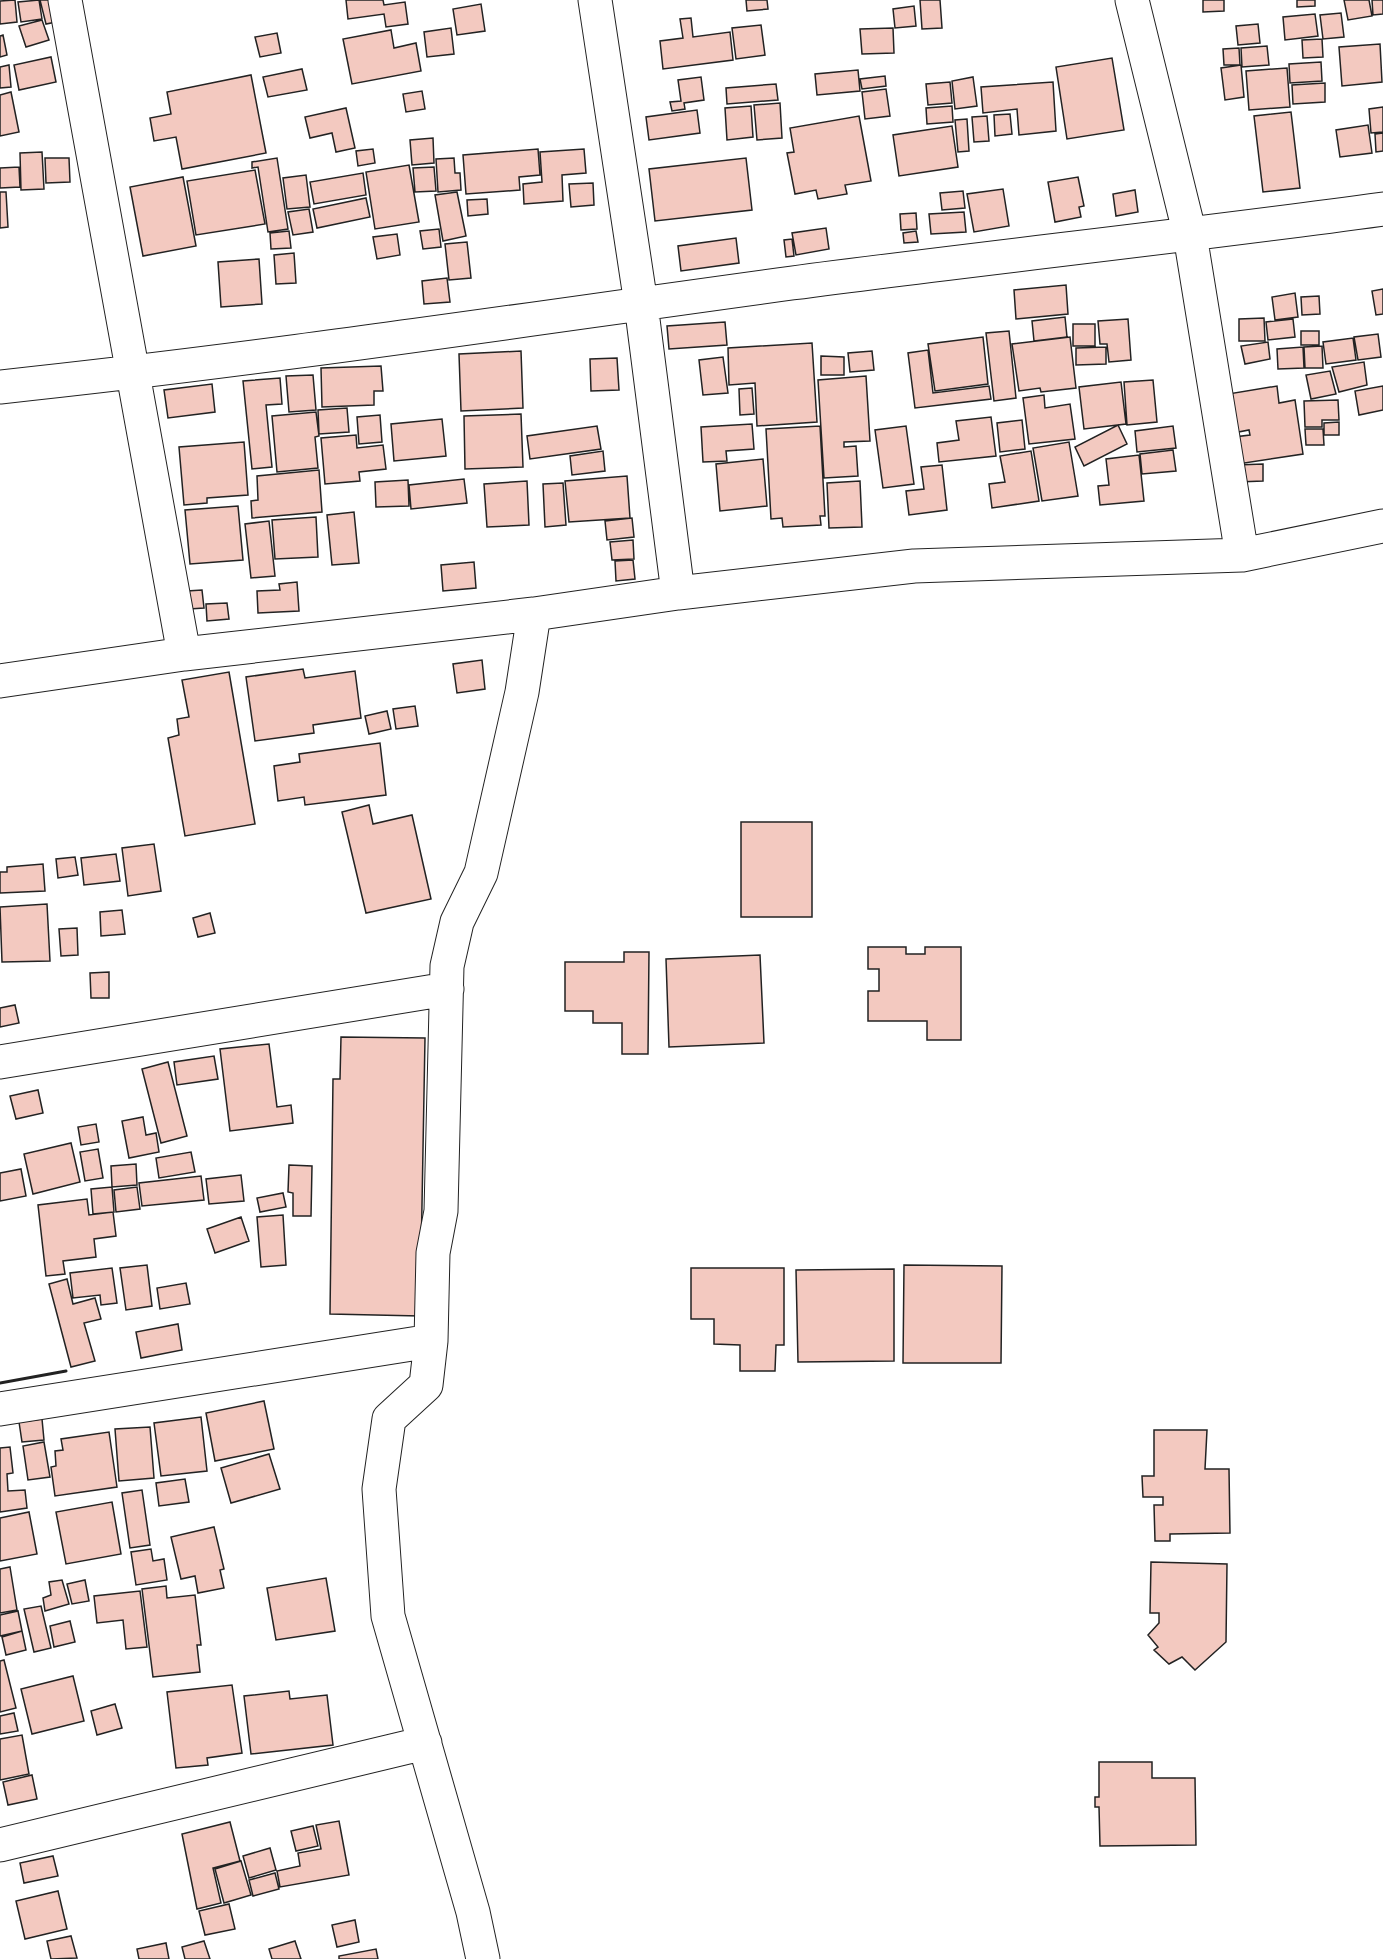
<svg xmlns="http://www.w3.org/2000/svg" width="1383" height="1959" viewBox="0 0 1383 1959" font-family="Barlow,sans-serif">
<rect width="100%" height="100%" fill="#fff"/>
<path fill="#f3c9c0" stroke="#222" stroke-width="1.5" d="M15,0l2,22 -17,2v-23z
M39,0l3,19 -21,3 -3,-20z
M40,0h21l5,20 -20,4z
M346,0h37l1,5 21,-3 3,22 -22,3 -2,-13 -36,5z
M746,0h21l1,9 -21,2z
M920,0h20l2,28 -20,1z
M1203,0h21v11l-21,1z
M1297,0h18v6l-18,1z
M1344,0h25l3,16 -24,4z
M1372,0h11v14l-10,1z
M481,4l4,27 -28,4 -4,-26z
M914,6l2,20 -21,2 -2,-19z
M1341,13l3,24 -21,2 -3,-24z
M1315,14l3,22 -33,4 -2,-23z
M691,18l2,19 37,-5 3,28 -70,9 -3,-28 23,-3 -3,-19z
M42,20l7,20 -23,7 -7,-21z
M1258,24l2,19 -22,2 -2,-19z
M761,25l4,30 -29,4 -4,-31z
M451,28l3,26 -27,3 -3,-25z
M893,28l1,25 -32,1 -2,-25z
M391,30l3,18 22,-5 5,28 -69,13 -9,-45z
M277,33l4,20 -21,4 -5,-20z
M3,35l4,20 -7,2v-21z
M1322,39l1,18 -20,1 -1,-18z
M1380,44l2,38 -40,4 -3,-39z
M1267,46l2,19 -27,2 -1,-19z
M1239,48l1,17h-16l-1,-16z
M51,57l5,25 -37,8 -5,-25z
M1112,58l12,72 -57,9 -11,-72z
M1321,62l1,19 -32,2 -1,-19z
M9,65l2,22 -11,1v-21z
M1241,65l3,32 -19,3 -4,-32z
M1287,68l3,39 -41,3 -3,-39z
M302,69l5,21 -39,7 -5,-20z
M858,70l2,21 -43,4 -2,-21z
M251,75l15,78 -84,16 -6,-32 -22,4 -4,-23 21,-4 -4,-22z
M885,76l1,10 -24,3 -2,-10z
M701,77l3,23 -20,3 1,6 -13,2 -2,-9 11,-1 -3,-21z
M973,77l4,29 -22,3 -3,-28z
M950,82l2,21 -24,2 -2,-21z
M1053,82l3,49 -37,4 -2,-26 -34,4 -2,-26z
M1325,83v19l-32,2 -1,-19z
M776,84l2,16 -51,4 -1,-16z
M886,89l4,27 -25,3 -3,-27z
M422,91l3,18 -19,3 -3,-18z
M11,92l8,40 -19,4v-41z
M780,103l2,35 -25,2 -3,-35z
M751,106l2,31 -26,3 -2,-32z
M952,106l1,16 -26,2 -1,-16z
M1383,107v25l-12,1 -2,-24z
M346,108l9,40 -19,4 -4,-19 -22,5 -5,-21z
M697,110l3,23 -51,7 -3,-23z
M1291,112l9,76 -37,4 -9,-76z
M1010,114l2,20 -17,2 -1,-21z
M859,116l12,65 -26,4 2,9 -29,5 -2,-9 -21,4 -8,-41 7,-1 -4,-24z
M987,116l2,25 -15,1 -2,-25z
M967,119l2,32 -11,1 -3,-32z
M1368,125l4,28 -32,4 -4,-27z
M952,126l6,41 -59,9 -6,-41z
M1383,133v18l-7,1 -1,-18z
M433,138l1,25 -22,2 -2,-25z
M373,149l2,14 -17,3 -2,-15z
M538,149l2,26 -21,2 1,13 -54,4 -3,-39z
M584,149l2,24 -24,2 1,26 -39,3 -1,-20 19,-2 -2,-30z
M42,152l2,37 -23,1 -1,-37z
M45,158h24l1,24 -24,1z
M277,158l11,71 -20,3 -10,-65 -6,1v-6z
M454,158l1,15h5l1,17 -23,2 -2,-33z
M746,158l6,52 -97,11 -6,-52z
M409,165l10,57 -44,7 -9,-57z
M19,167l1,20 -20,1v-20z
M434,167l2,24 -21,1 -2,-24z
M255,170l10,54 -69,11 -9,-54z
M363,173l3,22 -52,9 -4,-22z
M306,175l4,32 -23,2 -4,-31z
M183,177l13,69 -53,10 -13,-69z
M1078,177l6,29 -5,1 2,10 -26,5 -7,-40z
M593,183l1,22 -23,2 -2,-23z
M1003,189l6,37 -35,6 -7,-38z
M1135,190l3,22 -22,4 -3,-22z
M963,191l2,17 -23,2 -2,-17z
M0,192h6l2,35 -8,1z
M457,192l9,44 -23,5 -8,-46z
M366,198l4,19 -53,11 -4,-19z
M487,199l1,15 -20,2 -1,-16z
M309,209l4,23 -20,3 -5,-23z
M964,212l2,20 -35,2 -2,-20z
M916,213l1,16 -16,1 -1,-16z
M826,228l3,21 -33,6 -4,-22z
M439,229l2,18 -18,2 -3,-18z
M289,231l2,17 -20,1 -1,-16z
M916,231l2,11 -14,1 -1,-10z
M397,234l3,21 -23,4 -4,-22z
M736,238l3,25 -58,8 -3,-25z
M792,239l2,17 -8,1 -2,-17z
M467,242l4,36 -22,2 -4,-36z
M294,253l2,30 -20,1 -2,-29z
M259,259l3,45 -41,3 -3,-45z
M447,278l3,24 -26,2 -2,-23z
M1066,285l2,29 -52,5 -2,-29z
M1383,289v25l-7,1 -4,-24z
M1295,293l3,24 -23,3 -3,-23z
M1319,296l1,18 -18,1 -1,-18z
M1065,317l2,20 -33,4 -2,-20z
M1264,318l1,23h-26v-22z
M1128,319l3,41 -22,2 -2,-18h-7l-2,-23z
M1293,319l2,18 -27,3 -2,-18z
M725,322l2,23 -58,4 -2,-23z
M1073,324h22v22h-22z
M1009,331l7,67 -22,3 -8,-68z
M1301,331h18v14h-18z
M1378,334l3,23 -23,3 -4,-23z
M983,337l5,47 -53,7 -7,-47z
M1070,337l6,51 -35,4 -1,-4 -21,3 -7,-47z
M1353,338l3,22 -30,4 -3,-22z
M1268,342l2,17 -25,5 -4,-18z
M812,343l5,79 -60,4 -2,-43 -26,2 -1,-37z
M1322,346l1,22h-18l-1,-21z
M1106,347v17l-30,1v-17z
M1303,347l1,21 -26,1 -1,-20z
M928,350l5,43 56,-7 2,13 -76,9 -7,-55z
M521,351l2,57 -62,3 -2,-57z
M872,351l2,19 -24,2 -2,-19z
M821,356l23,1v18h-23z
M723,357l5,36 -25,2 -4,-35z
M617,358l2,32 -28,1 -1,-32z
M1364,362l3,23 -28,7 -7,-25z
M381,366l2,25h-9v14l-52,2 -1,-39z
M1330,371l6,23 -25,5 -5,-24z
M313,375l3,35 -27,2 -3,-36z
M866,376l4,65 -26,1v5l12,-1 2,30 -34,2 -6,-98z
M280,378l2,26 -16,1 6,62 -20,2 -9,-88z
M1153,380l4,42 -30,3 -3,-43z
M1121,382l5,42 -42,5 -5,-42z
M212,384l3,28 -47,6 -4,-28z
M1277,386l2,17 16,-3 8,54 -65,10 -4,-27 16,-2 -1,-5 -21,4 -6,-39z
M1383,386v24l-24,5 -4,-24z
M752,388l2,26 -14,1 -1,-26z
M1044,395l1,13 25,-4 5,35 -46,5 -6,-46z
M1338,400l1,20h-17v7h-17l-1,-26z
M347,408l2,24 -30,2 -1,-24z
M316,412l3,24 -4,1 3,31 -41,4 -5,-56z
M521,414l2,53 -58,2 -1,-53z
M380,415l2,27 -23,2 -2,-27z
M991,417l5,39 -57,6 -2,-19 22,-3 -3,-19z
M442,419l4,37 -52,5 -3,-37z
M1022,420l3,29 -25,3 -3,-29z
M1339,422v13h-15v-12z
M752,424l2,25 -28,2 1,10 -24,1 -2,-35z
M1118,425l9,19 -43,22 -9,-19z
M597,426l4,23 -71,10 -3,-23z
M820,426l5,90h-5l1,9 -38,2 -1,-9 -11,1 -5,-90z
M906,426l8,58 -31,4 -8,-58z
M1173,426l3,22 -39,4 -2,-21z
M1305,429h18l1,16h-18z
M356,435l1,13 26,-3 3,24 -27,3 1,9 -35,3 -4,-46z
M244,442l4,53 -41,3v5l-23,2 -5,-58z
M1069,442l9,54 -36,5 -9,-53z
M1173,450l3,21 -34,3 -2,-20z
M603,451l2,20 -33,4 -2,-19z
M1031,451l8,50 -47,7 -3,-24 16,-2 -5,-26z
M1139,455l5,46 -44,4 -2,-19 11,-1 -3,-26z
M763,459l4,47 -47,5 -4,-47z
M1263,464v17l-25,1 -1,-17z
M942,465l5,45 -38,5 -3,-24 18,-2 -3,-22z
M319,470l3,42 -70,6 -1,-17 7,-1 -1,-24z
M627,476l3,42 -61,4 -4,-41z
M464,479l3,24 -56,6 -2,-24z
M408,480l1,26 -33,1 -1,-25z
M527,481l2,44 -42,2 -3,-43z
M860,481l2,46 -33,1 -2,-45z
M563,483l3,42 -21,2 -2,-43z
M238,506l5,54 -53,4 -5,-54z
M354,512l5,51 -27,2 -5,-50z
M316,517l2,40 -43,2 -3,-39z
M632,518l2,19 -27,3 -2,-19z
M269,521l6,55 -24,2 -6,-54z
M633,540l1,19 -22,1 -2,-18z
M633,560l2,19 -19,2 -1,-20z
M474,562l2,26 -33,3 -2,-26z
M297,582l2,29 -41,2 -1,-22 23,-1 -1,-6z
M202,590l2,18 -15,1 -2,-18z
M227,603l2,16 -22,2 -1,-17z
M482,660l3,29 -28,4 -4,-29z
M303,669l2,9 50,-7 6,47 -48,7 1,8 -59,8 -9,-64z
M229,672l26,152 -70,12 -17,-98 11,-3 -2,-16 12,-2 -7,-37z
M415,706l3,20 -22,3 -3,-20z
M387,711l4,18 -22,5 -4,-18z
M380,743l6,52 -81,10 -1,-8 -26,4 -4,-35 26,-4 -1,-8z
M369,805l4,19 39,-9 19,84 -65,14 -24,-101z
M741,822h71v95h-71z
M154,844l7,47 -33,5 -6,-48z
M116,854l4,27 -36,4 -3,-27z
M75,857l3,18 -20,3 -2,-19z
M43,864l2,27 -45,2v-21h7v-5z
M47,904l3,57 -48,1 -2,-55z
M122,910l3,24 -24,2 -1,-24z
M210,913l5,20 -17,4 -5,-19z
M77,928l1,27 -17,1 -2,-27z
M868,947h38v7h19v-7h36v93h-34v-19h-59v-30h11v-22h-11z
M624,952h25l-1,102h-26v-31h-29v-12h-28v-49h59z
M760,955l4,88 -95,4 -3,-88z
M109,972v26h-18l-1,-25z
M15,1005l4,18 -19,4v-19z
M341,1037l84,1 -5,278 -90,-2 3,-235h7z
M269,1044l8,63 14,-2 2,18 -63,8 -10,-82z
M214,1056l4,23 -41,6 -3,-23z
M168,1062l19,74 -26,7 -19,-74z
M38,1090l5,23 -27,6 -6,-23z
M143,1117l3,18 10,-2 3,19 -30,6 -7,-37z
M96,1124l3,18 -18,3 -3,-18z
M71,1143l9,39 -47,12 -9,-40z
M98,1149l5,29 -18,3 -5,-29z
M191,1152l4,20 -36,6 -3,-20z
M136,1164l1,21 -25,2 -1,-21z
M289,1165l23,1 -1,50h-18v-23l-5,-1z
M21,1169l5,27 -26,5v-28z
M241,1175l3,26 -35,3 -3,-25z
M201,1176l3,24 -62,6 -3,-23z
M112,1187l2,25 -21,2 -2,-25z
M137,1187l3,22 -24,3 -2,-22z
M283,1193l3,14 -26,5 -3,-14z
M87,1199l2,16 24,-3 3,24 -22,3 2,18 -33,4 2,13 -19,2 -8,-71z
M283,1215l3,50 -25,2 -4,-50z
M241,1217l8,24 -34,12 -8,-24z
M147,1265l5,41 -26,4 -6,-42z
M904,1265l98,1 -1,97h-98z
M112,1268l5,35 -16,2 -1,-10 -27,3 -3,-25z
M691,1268h93v77h-8l-1,26h-35v-26l-26,-1v-25h-23z
M894,1269v92l-96,1 -2,-92z
M67,1279l6,25 22,-6 6,21 -17,4 11,38 -24,6 -22,-83z
M186,1283l4,21 -30,5 -3,-21z
M178,1324l4,26 -41,8 -5,-26z
M264,1401l10,48 -59,12 -9,-48z
M201,1417l6,54 -46,5 -7,-53z
M42,1419l2,21 -22,2 -3,-20z
M150,1427l4,51 -35,3 -4,-52z
M1154,1430h53l-2,39h24l1,64 -60,1v7h-15l-1,-36h9v-8h-20l-1,-21h12z
M109,1432l8,55 -62,9 -4,-29 5,-1 -1,-15 8,-1 -2,-11z
M44,1442l6,35 -22,3 -5,-34z
M10,1447l3,26 -6,1 1,17 17,-1 2,18 -27,4v-64z
M269,1454l11,35 -49,14 -10,-35z
M185,1479l4,23 -30,4 -3,-23z
M142,1490l8,55 -20,3 -8,-55z
M112,1502l9,52 -55,10 -10,-52z
M29,1512l8,42 -37,7v-43z
M214,1527l10,42 -4,1 4,18 -26,5 -3,-17 -14,3 -10,-42z
M151,1549l2,12 11,-2 3,21 -31,5 -5,-33z
M1151,1562l76,2 -1,78 -31,28 -13,-13 -13,7 -15,-14 4,-3 -10,-12 11,-12v-10h-9z
M10,1567l7,43 -17,3v-44z
M326,1578l9,53 -59,9 -9,-52z
M62,1580l7,24 -24,7 -2,-13 8,-3 -2,-13z
M85,1580l4,21 -17,3 -5,-20z
M166,1586l1,12 28,-3 6,50h-4l3,27 -47,5 -11,-88z
M140,1591l7,56 -21,2 -3,-29 -26,3 -3,-27z
M41,1606l10,42 -17,4 -10,-43z
M18,1611l4,20 -22,5v-21z
M70,1621l5,21 -21,5 -4,-21z
M22,1631l4,19 -20,5 -4,-18z
M4,1660l12,48 -16,4v-51z
M73,1676l11,45 -52,13 -11,-45z
M232,1685l10,68 -35,5 1,7 -32,3 -9,-76z
M289,1691l1,8 37,-4 6,50 -82,9 -7,-58z
M115,1704l7,24 -25,7 -6,-24z
M14,1713l4,18 -18,3v-18z
M22,1735l7,39 -29,6v-41z
M1099,1762h53v16h43l1,67 -96,1 -1,-39h-4v-10h4z
M32,1775l5,24 -29,6 -5,-23z
M339,1821l10,54 -69,12 -3,-16 23,-5 -2,-13 23,-4 -5,-24z
M230,1822l10,39 -27,7 8,35 -24,6 -15,-75z
M313,1826l5,20 -22,5 -5,-20z
M270,1848l6,22 -27,8 -6,-22z
M53,1856l5,20 -34,7 -4,-20z
M241,1861l10,34 -27,8 -9,-34z
M275,1873l4,16 -26,7 -4,-16z
M58,1891l9,38 -42,10 -9,-38z
M229,1904l6,25 -30,6 -6,-24z
M355,1920l4,22 -22,5 -5,-22z
M71,1936l6,22 -26,1 -4,-18z
M204,1941l6,18h-25l-3,-12z
M295,1941l6,18h-29l-3,-10z
M166,1943l3,16h-30l-2,-10z
M376,1949l2,10h-39v-3z"/>
<g fill="none" stroke-linecap="round" stroke-linejoin="round">
<defs>
<path id="minor" d="M65,0l119,654
M595,0l46,304 37,289
M1132,0l58,235 52,320
M0,387c265,-28 528,-68 792,-104 197,-26 394,-47 591,-74
M0,681l184,-27 350,-40 144,-21 236,-27 328,-11 141,-29
M0,1062l447,-73
M0,1409l431,-68
M0,1845l425,-102
M483,1959l-10,-47 -85,-296 -9,-127 10,-70 37,-34 5,-44 2,-88 8,-42 6,-245 10,-44 24,-49 41,-181 12,-78"/>
</defs>
<use href="#minor" stroke="#222" stroke-width="35"/>
<use href="#minor" stroke="#fff" stroke-width="33"/>
<path stroke="#222" stroke-width="3" d="M0,1383l66,-12"/>
</g>
</svg>
